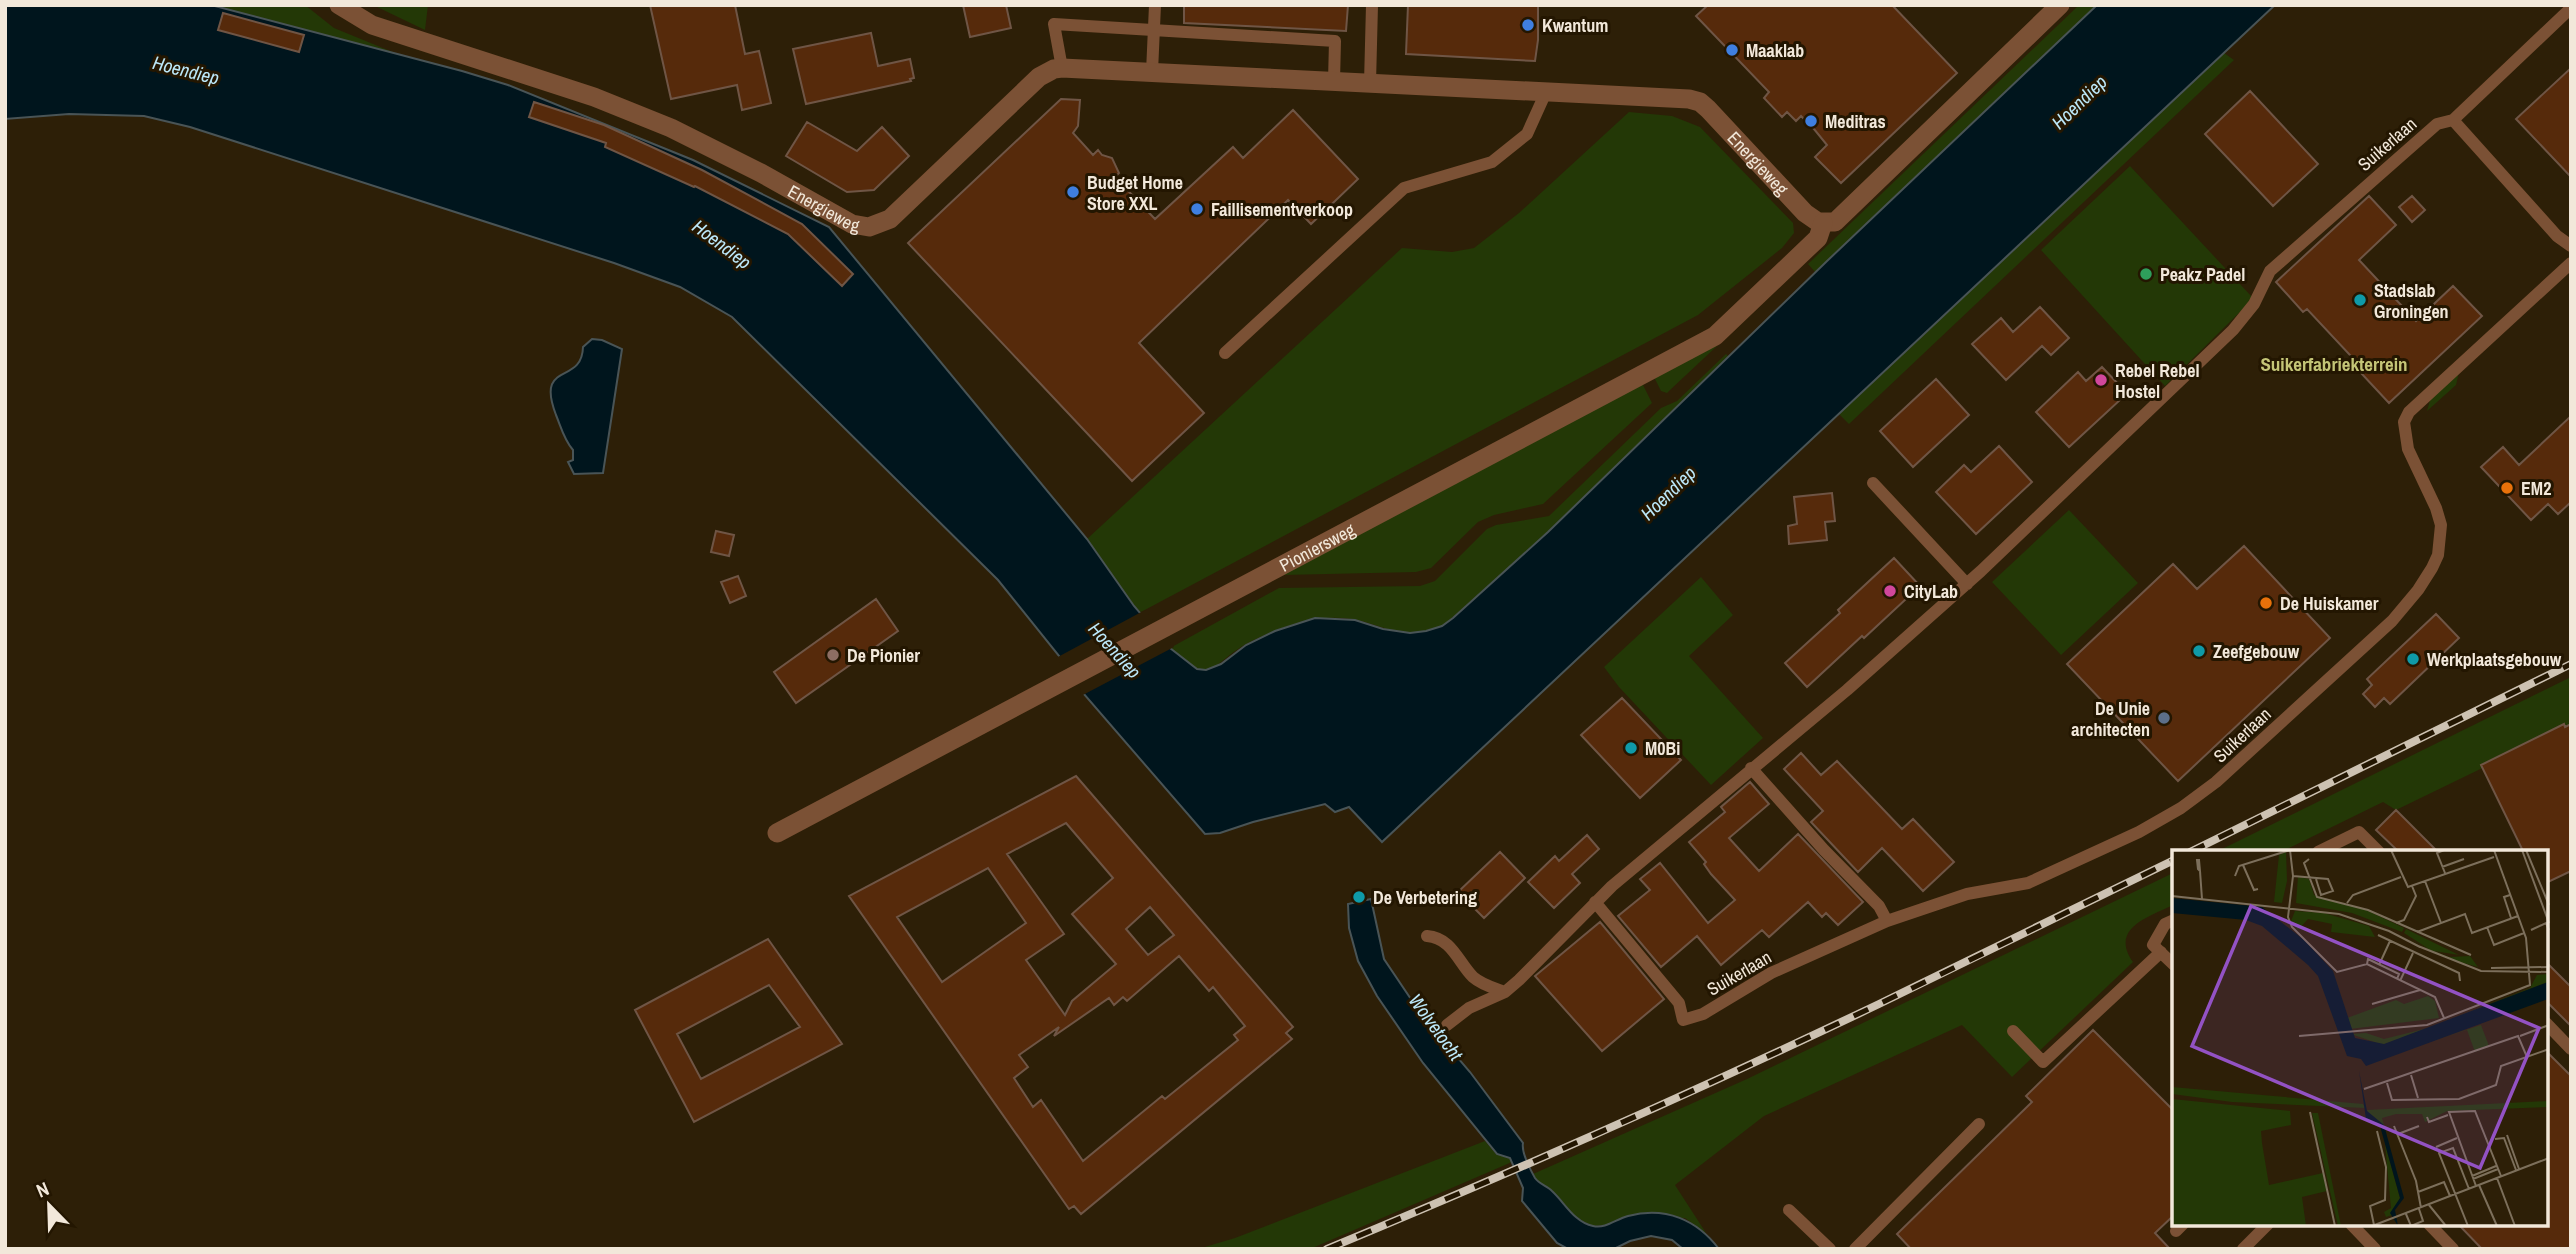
<svg xmlns="http://www.w3.org/2000/svg" width="2576" height="1254" viewBox="0 0 2576 1254" font-family="'Archivo Narrow',sans-serif">
<rect width="100%" height="100%" fill="#2d1f07"/>
<path fill="#233806" d="M211,5h94l29,23 66,27z
M373,5h55l-3,25z
M2079,5h18l-281,268 -8,-9z
M2224,53l10,7 -385,364 -10,-10z
M1629,112l43,4 28,11 93,96 1,10 -12,15 -84,67 -557,297 -7,-6 -47,-67 315,-291 50,4 22,-4 45,-35z
M2130,166l122,131 -10,13 -77,76 -124,-136z
M1713,342l4,4 -47,44 -3,3 -6,-2 -7,-14z
M1726,354l3,3 -181,175 -105,94c-36,12 -45,6 -78,-4 -21,-6 -44,-5 -64,0 -18,5 -38,13 -55,22 -36,21 -35,44 -76,4l109,-60 141,-2 15,-5 52,-52 9,-4 53,-9 112,-108 16,-7z
M2459,372l-3,13 -29,26 4,-14z
M1642,383l10,20 -109,101 -49,11 -16,7 -47,46 -15,4 -133,3z
M2069,510l69,73 -77,72 -69,-73z
M1701,577l32,38 -44,41 74,82 -52,47 -92,-98 -15,-20z
M2571,677v48l-175,85 -13,-8 -100,49 -67,1z
M2173,873v32c-24,12 -64,23 -40,57l-121,115 -50,-52 -198,91 -89,69 31,48 -21,-15 -92,8 -17,-8 -24,-28 -15,-9 -4,-7 214,-95z
M1485,1141l11,13 11,2 5,6 -202,87h-112l37,-11z"/>
<path fill="#00151d" stroke="#495456" stroke-width="2" d="M5,5h206l251,66 46,14 185,75 136,67 258,312 47,67 36,42 27,21 9,1 15,-6 25,-19 29,-14 40,-13 40,2 28,9 27,4 16,-2 16,-5 11,-8 95,-86 278,-270 271,-257h178l-893,837 -33,-35 -14,5 -10,-8 -72,18 -33,11 -15,1 -122,-141 1,-6 -86,-107 -266,-263 -52,-30 -66,-24 -424,-136 -46,-11 -75,-2 -64,5z
M592,339l10,1 20,9 -19,124 -29,1 -6,-12 5,-2v-10c-9,-10 -12,-23 -17,-35 -21,-55 26,-29 27,-68z
M1371,899l13,60 39,58 47,55 53,71c-2,10 7,26 12,35 4,6 12,8 17,13 13,12 22,31 41,35 13,3 23,-7 35,-10 38,-10 69,4 91,33h-36l-11,-9 -21,-4 -21,5 -16,8h-46l-11,-6 -35,-42 1,-13 -13,-30 -13,-4 -74,-91 -46,-67 -19,-35 -9,-33 -1,-24z"/>
<path fill="#2d1f07" d="M1145,610l29,37 -93,49 -1,-8 -24,-30z"/>
<path fill="#562a0b" stroke="#6f5545" stroke-width="2" fill-rule="evenodd" d="M650,5h85l10,49 14,-3 12,52 -29,7 -5,-25 -66,14z
M963,5h43l5,23 -41,9z
M1184,5h164l-2,26 -162,-8z
M1408,5h130v35l-3,21 -129,-7z
M1708,5h184l65,68 -116,110 -26,-26 12,-12 -13,-16 -13,-13 -5,5 -9,-9 -5,5 -18,-19 5,-6 -73,-76z
M223,13l81,22 -5,17 -81,-22z
M871,33l7,33 32,-7 4,19 -4,1 1,2 -105,23 -13,-55z
M2571,68v109l-55,-58z
M2250,91l68,73 -45,42 -68,-72z
M1061,99l19,1 -2,26 -5,7 20,22 5,-5 4,5 10,3 7,15 -4,4 40,42 78,-72 10,11 50,-48 65,69 -47,45 -23,-24 -149,143 65,70 -72,68 -224,-238z
M534,102l70,23 98,45 100,54 51,50 -11,12 -54,-52 -93,-48 -1,1 -89,-40 1,-4 -77,-26z
M807,122l50,29 25,-24 27,29 -35,34 -27,2 -61,-36z
M2369,196l27,29 -37,35 57,61 37,-35 29,30 -93,87 -28,-30 3,-3 -57,-61 -4,3 -27,-30z
M2412,196l13,14 -13,12 -13,-15z
M2040,307l29,31 -18,17 -9,-9 -36,34 -34,-36 29,-26 12,14z
M2102,367l19,20 -7,6 6,7 -51,47 -33,-35 42,-40 8,9z
M1936,379l33,36 -56,52 -33,-36z
M2571,416v86l-13,12 -10,-10 -17,16 -50,-53 22,-20 16,18z
M1999,446l33,36 -56,52 -40,-42 28,-27 7,7z
M1832,493l3,28 -10,1 2,18 -38,4 -1,-18 9,-2 -3,-27z
M716,531l18,4 -5,21 -18,-4z
M2244,546l86,92 -152,143 -111,-117 106,-100 24,25z
M1894,558l26,28 -56,52 -2,-2 -55,51 -22,-24 55,-50 -2,-3z
M738,576l8,20 -16,7 -9,-21z
M876,599l22,32 -102,72 -22,-31z
M2436,614l23,24 -69,66 -6,-6 -9,9 -12,-13 9,-9 -5,-6z
M1622,698l59,62 -41,38 -59,-63z
M2564,724l1,3 6,-3v147l-25,12v-32h-23l-42,-86z
M1801,753l20,22 16,-14 65,68 11,-10 41,43 -31,29 -41,-43 -24,24 -47,-50 12,-11 -39,-42z
M1076,776l217,251 -7,6 6,6 -211,175 -7,-8 -5,3 -220,-313zM1066,823l47,55 -41,36 44,50 -44,37 -7,14 -39,-55 38,-26 -57,-80zM988,868l38,55 -84,59 -45,-65zM1150,907l24,28 -26,20 -22,-26zM1179,956l30,35 4,-4 32,39 -11,9 4,5 -73,59 -3,-3 -79,65 -42,-61 -8,7 -19,-29 14,-11 -9,-12 40,-28 -5,9 55,-38 5,7 9,-8 4,4z
M1750,782l19,22 -40,34 30,33 39,-37 65,68 -25,23 -12,-12 -4,4 -14,-15 -39,35 -7,-7 -41,35 -24,-29 -36,31 -43,-51 32,-26 -10,-11 20,-16 48,60 27,-23 -24,-26 -7,-10 2,-2 -17,-20 36,-30 -4,-5z
M2396,810l41,41h-39l-22,-21z
M1587,835l12,14 -27,25 8,9 -26,25 -26,-26 27,-26 4,5z
M1500,852l25,26 -41,40 -26,-26z
M1600,922l64,77 -62,52 -67,-75z
M768,939l74,105 -148,78 -59,-112zM769,985l31,42 -99,52 -24,-45z
M2546,962l25,25v39l-25,-25z
M2093,1030l81,81v104l-19,18 15,16h-259l-14,-15 135,-132 -6,-6z
M2546,1051l25,25v173h-89l-24,-25h88z"/>
<g fill="none" stroke-linecap="round" stroke-linejoin="round">
<path stroke="#7b5135" stroke-width="12" d="M1062,68l-8,-44 281,17 -1,40
M1152,72l3,-67
M1370,83l2,-78
M2453,120l118,-112
M1225,353l179,-165 88,-26 35,-28 19,-42
M1873,483l94,101
M1751,768l73,82 55,56 8,15
M2318,852l41,-20 20,20
M1595,902l84,101 4,17 20,-6 68,-41 116,-52 80,-27 61,-11 111,-51 42,-24 35,-26 176,-161 26,-31 14,-22 6,-13 3,-30 -5,-17 -28,-59 -4,-27 5,-10 162,-149
M2174,920l-9,4 -12,21 21,20
M1427,936c25,2 31,26 46,41 9,8 21,11 32,15
M2546,1023l25,26
M1447,1025l22,-17 36,-16 14,-12 93,-94 235,-196 134,-119 252,-241 21,-26 16,-33 167,-147 16,-4 104,116 14,10
M2013,1031l30,31 118,-110
M1789,1210l41,39
M2351,1224l24,25
M2429,1224l24,25
M2176,1231l7,-7
M1855,1249l124,-125
M2243,1249l25,-25"/>
<g stroke="#7b5135" stroke-width="19">
<path id="s1" d="M339,5l33,20 222,72 77,31 90,45 91,51 17,3 21,-8 149,-142 15,-8 8,-1 627,31 11,3 8,7 97,104 13,9h17l225,-217"/>
<path id="s2" d="M777,833l938,-497 103,-98 5,-15"/>
</g>
<defs>
<path id="rail" d="M2190,852l381,-188
M1327,1249c186,-77 370,-158 552,-245 98,-47 196,-96 295,-144"/>
</defs>
<use href="#rail" stroke="#cdc2b2" stroke-width="8"/>
<use href="#rail" stroke="#231601" stroke-width="5" stroke-dasharray="16" stroke-linecap="butt"/>
</g>
<g fill="#3f7fe0" stroke="#231601" stroke-width="2.5">
<circle cx="1528" cy="25" r="7"/>
<circle cx="1732" cy="50" r="7"/>
<circle cx="1811" cy="121" r="7"/>
<circle cx="1073" cy="192" r="7"/>
<circle cx="1197" cy="209" r="7"/>
</g>
<circle fill="#2e9e5b" stroke="#231601" stroke-width="2.5" cx="2146" cy="274" r="7"/>
<g fill="#0f9aa8" stroke="#231601" stroke-width="2.5">
<circle cx="2360" cy="300" r="7"/>
<circle cx="2199" cy="651" r="7"/>
<circle cx="2413" cy="659" r="7"/>
<circle cx="1631" cy="748" r="7"/>
<circle cx="1359" cy="897" r="7"/>
</g>
<g fill="#d1479c" stroke="#231601" stroke-width="2.5">
<circle cx="2101" cy="380" r="7"/>
<circle cx="1890" cy="591" r="7"/>
</g>
<g fill="#e8710a" stroke="#231601" stroke-width="2.5">
<circle cx="2507" cy="488" r="7"/>
<circle cx="2266" cy="603" r="7"/>
</g>
<circle fill="#8d6e63" stroke="#231601" stroke-width="2.5" cx="833" cy="655" r="7"/>
<circle fill="#5c6f8a" stroke="#231601" stroke-width="2.5" cx="2164" cy="718" r="7"/>
<g text-anchor="middle" dominant-baseline="central" stroke-width="6" stroke-linejoin="round" paint-order="stroke">
<g font-size="18" font-weight="bold" fill="#f2e8da" stroke="#231601" text-anchor="start">
<text x="1542" y="25">Kwantum</text>
<text x="1746" y="50">Maaklab</text>
<text x="1825" y="121">Meditras</text>
<text x="1087" y="182">Budget Home<tspan x="1087" dy="21">Store XXL</tspan></text>
<text x="1211" y="209">Faillisementverkoop</text>
<text x="2160" y="274">Peakz Padel</text>
<text x="2374" y="290">Stadslab<tspan x="2374" dy="21">Groningen</tspan></text>
<text x="2115" y="370">Rebel Rebel<tspan x="2115" dy="21">Hostel</tspan></text>
<text x="2521" y="488">EM2</text>
<text x="1904" y="591">CityLab</text>
<text x="2280" y="603">De Huiskamer</text>
<text x="2213" y="651">Zeefgebouw</text>
<text x="847" y="655">De Pionier</text>
<text x="2427" y="659">Werkplaatsgebouw</text>
<text x="2150" y="708" text-anchor="end">De Unie<tspan x="2150" dy="21">architecten</tspan></text>
<text x="1645" y="748">M0Bi</text>
<text x="1373" y="897">De Verbetering</text>
</g>
<g font-size="18" fill="#f2e8da" stroke="#231601">
<text transform="translate(2387 144) rotate(-41)">Suikerlaan</text>
<text stroke="none"><textPath href="#s1" startOffset="1554">Energieweg</textPath></text>
<text stroke="none"><textPath href="#s1" startOffset="528">Energieweg</textPath></text>
<text stroke="none"><textPath href="#s2" startOffset="611">Pioniersweg</textPath></text>
<text transform="translate(2242 735) rotate(-43)">Suikerlaan</text>
<text transform="translate(1739 973) rotate(-30)">Suikerlaan</text>
</g>
<g font-size="19" font-style="italic" fill="#bce8f9" stroke="#231601">
<text transform="translate(186 70) rotate(14)">Hoendiep</text>
<text transform="translate(2079 102) rotate(-44)">Hoendiep</text>
<text transform="translate(722 244) rotate(37)">Hoendiep</text>
<text transform="translate(1668 493) rotate(-44)">Hoendiep</text>
<text transform="translate(1115 650) rotate(48)">Hoendiep</text>
<text transform="translate(1436 1027) rotate(54)">Wolvetocht</text>
</g>
<g font-size="19" font-weight="bold" fill="#c4c577" stroke="#231601">
<text x="2334" y="364">Suikerfabriekterrein</text>
</g>
</g>
<g transform="translate(2172 850)">
<rect width="376" height="376" fill="#2d1f07"/>
<path d="M114,2l1,29 -5,22 -8,-1 5,-47zM126,27l11,2 5,16 50,14 40,19 -2,4 -50,-19 -56,-10zM123,61l29,2 45,13 6,11 -44,-5 1,-8 -24,-5 -10,11 -7,-9zM234,79l53,26 -25,-4 15,6 21,-1 8,11 -29,-8 -17,-8 -29,-15 26,13 -25,-16zM376,124v8l-107,41 89,-35 7,-13zM256,146l7,5 4,17 -89,11 -3,-11 49,-18 8,4zM326,169l-17,6 8,21 -14,6 -8,-22 -30,10zM256,178l-45,17 -32,-11 15,-1 18,6zM0,237l191,17 2,4 -133,-6 -60,-8zM0,249l118,12 1,14 -30,6 1,12 7,42 54,-12 4,18 -25,6 4,29h-134zM377,251l-1,6 -101,4 -22,11 -3,-8h-26l-14,4 2,7 -13,-6 -4,-9zM140,263h6l23,113h-3zM213,294l15,54 -8,17 -6,2 -2,-5 7,-4z" fill="#233806"/>
<path d="M0,48l90,9 42,33 29,31 22,67 29,6 164,-62v17l-182,67 -5,-7 -14,-3 -29,-80 -10,-11 -46,-39 -16,-6 -74,-7zM187,221l8,40 17,14 20,73 -9,12 3,16 -8,-13 10,-15 -20,-72 -14,-7z" fill="#00151d"/>
<path fill="none" stroke="#7c6f5b" stroke-width="2" d="M118,0l3,26 -5,41 4,10 45,45 30,-8 68,33 9,21M219,0l17,37 86,-30M272,0l-7,3 8,20M350,0l27,73M354,0l23,55M137,9l-5,4 13,34 51,13 103,45M25,10h2l1,11 -2,-2zM71,15l11,25 4,-1M270,17l22,-8M28,21l2,28M63,26l4,-10 51,-16M121,26l35,3 5,12 -12,4 -5,-16M253,31l16,42M338,45l-6,2 7,21M0,46l167,18 50,17 31,16M175,53l6,-8 48,-18M224,73l8,-3 12,-24 -4,-10M315,77l7,18 30,-12M359,80l15,-7 3,7M245,82l48,-18 7,19 46,-17M206,85l81,38 1,8M246,96l63,25 68,1M195,114l1,-5 31,15 -2,5M207,115l11,-24M319,118l58,-1M228,131l13,-28M200,154l48,-14M127,186l128,-11 103,-40 -4,-47 -32,-88M348,186l29,-11M239,225l7,23M215,233l5,17 67,-1 37,-14 5,-19 48,-17M192,239l154,-53 9,21M138,262l25,114M255,267l2,5 19,-7M222,276l22,55 5,27M226,284l21,-8M335,285l12,34M323,289l9,-1 12,32M264,297l21,-9M300,326l24,-10M325,328l18,48M301,329l25,-10M307,335l18,41M304,336l-27,-74 26,-1 26,65M246,342l26,-10 6,14M257,355l17,21M234,364l5,12 12,-5 -4,-12M202,375l-4,-19 15,-6 1,-33 -9,-36M200,376l177,-68M296,376l-29,-73 14,-5 16,41"/>
<path fill="#9352c4" fill-opacity="0.15" stroke="#9352c4" stroke-width="3.5" d="M79,56l288,122 -59,140 -288,-122z"/>
<rect width="376" height="376" fill="none" stroke="#f2e8da" stroke-width="3.5"/>
</g>
<rect width="2576" height="1254" fill="none" stroke="#f2e8da" stroke-width="14"/>
<g transform="translate(49 1205) rotate(337)" stroke="#231601" stroke-width="5" paint-order="stroke">
<path d="M0-5L12 26L0 18L-12 26Z" fill="#f2e8da"/>
<text y="-10" font-size="19" font-weight="bold" text-anchor="middle" fill="#f2e8da">N</text>
</g>
</svg>
